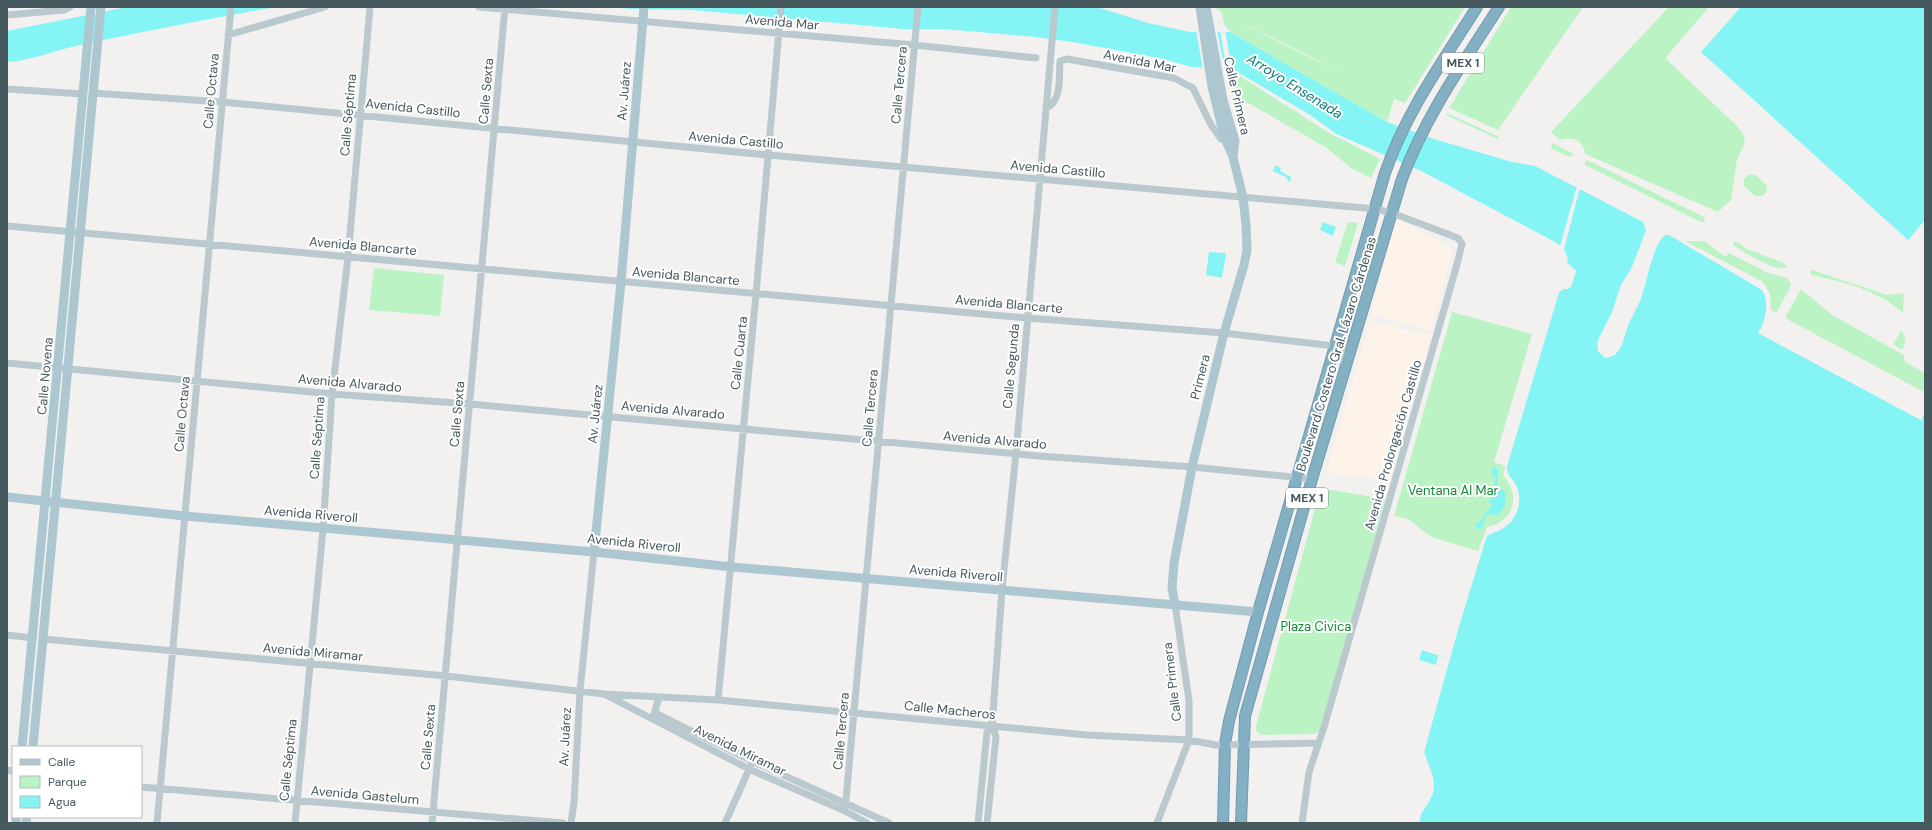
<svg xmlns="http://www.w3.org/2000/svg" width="1932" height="830" viewBox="0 0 1932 830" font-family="'DM Sans',sans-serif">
<rect width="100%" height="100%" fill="#f3f0f0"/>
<path fill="#fef3e9" d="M1396,218l56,32 -20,81 -61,-17z
M1370,321l61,15 -42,144 -63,-7z"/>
<path fill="#bbf3c5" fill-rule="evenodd" d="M1213,7h252l-60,96 -11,-4 -7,23 -157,-90 -6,-8 -2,-12zM1246,25h1l97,49 -44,-21z
M1511,7h72l-85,123 -49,-22z
M1669,7h40l-42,49v4l68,64 8,10 2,8 -8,18 -6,40 -13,12 -133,-58c-2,-14 -12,-18 -25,-14l-9,-8z
M1233,74l7,2 86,55 54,28 -9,19 -20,-10 -24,-20 -77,-44 -13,-3z
M1447,113l52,24 -1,2 -52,-24z
M1553,143l19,10 1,2 -3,2 -18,-8 -1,-4z
M1587,160l117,57 1,5h-4l-116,-57v-3z
M1750,174l6,1 11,11v5l-4,5h-8l-11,-10v-7z
M1348,222l10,1 -13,43 -10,-4z
M1685,241h20l19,15h3l2,-3 39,20 19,5 4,6 -1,4 -14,25 -5,-3 -1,-16 -7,-12z
M1735,241l12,8 37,14 3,4c-10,7 -44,-16 -54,-22z
M374,268l70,7 -4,41 -71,-6z
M1812,270l75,25 17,-2 -1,20c-25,-23 -59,-31 -91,-38l-2,-2z
M1801,289l31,26 72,40 1,7 20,11 -1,19 -139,-74z
M1452,312l80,22 -38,128 11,4 -2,10c19,18 10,47 -16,51l-9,24 -47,-14 -23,-18 -14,-3z
M1900,330c6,6 7,12 2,20l-9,-6 7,-11z
M1326,489l59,10 -1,5 -62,223 -3,5 -5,2 -52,1 -5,-3 -1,-6 63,-232 3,-4z"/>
<path fill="#85f4f4" d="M127,7h150c-67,11 -135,25 -201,39 -23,5 -46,15 -69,16v-31z
M613,7h484l51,16 42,9h40l157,90 47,17 78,23 23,4 108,56 3,8 -14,37 -11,18 -9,27 -15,30 1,9 7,7c17,-1 18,-19 23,-32 4,-11 12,-22 15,-34 5,-15 10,-47 22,-57h4l93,55c8,12 3,31 -3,43l162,87 4,-8v411h-506l2,-9 9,-14 3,-23 -9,-25 22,-84 -27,-8 3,-10 27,9 37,-121 2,-3c6,-3 12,-5 17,-8 14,-10 19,-31 9,-45 -4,-6 -8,-9 -7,-16l52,-174 4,-3h5l8,-17 -9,-10 -1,-9 -9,-10 -136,-72 -85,-37 -26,-19 -78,-46 -40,-2 -33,-9 -87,-16 -36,-5 -92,-8h-40l-212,-19 -61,-1z
M1741,7h184v213l-17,20 -207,-188z
M1275,165l6,3 -1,3 11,6v3l-2,2 -3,-5 -13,-6z
M1323,222l13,5 -3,9 -13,-6z
M1209,252l17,1 -4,25 -16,-3z
M1492,468h4l2,2c0,6 0,11 -1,18l9,4 -1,13 -6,10 -12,-1 -5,14 -5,2 -2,-6 7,-4 2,-6 4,-3 3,-5 -1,-5 5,-10 -2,-5 3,-7 -5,-6z"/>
<path fill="#f3f0f0" d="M1196,30h21l8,41 -22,-1z
M1220,30h5l7,39 78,46 26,19 85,37 139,75 17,-60 3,2 -16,61 4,10 -1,3 9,9 -5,16 -8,2 -4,3 -52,174 -1,5 11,17 2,8 -1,12 -7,14 -11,8 -12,5 -2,3 -25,81 -37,133 9,25 1,7 -1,10 -12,20 -2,9 -1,-7 11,-17 3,-13 -2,-12 -8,-20 22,-84v-2l-8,-3 2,-9 8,2 2,-1 38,-123 13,-6 10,-7 7,-14 1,-11 -2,-8 -10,-16v-6l52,-174 5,-5 7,-1 4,-14 -8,-9 -2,-11 -7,-8 -136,-71 -85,-37 -26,-19 -74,-45 -8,-1z
M1767,318v3l-6,12 159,85 5,-8 -4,10 -163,-87z"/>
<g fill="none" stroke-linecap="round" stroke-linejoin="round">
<defs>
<path id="highway" d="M1223,823l2,-79 4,-23 29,-109 127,-439c21,-61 58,-112 92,-166
M1241,823l4,-107 67,-237 90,-300c23,-62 61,-116 97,-172"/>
</defs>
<use href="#highway" stroke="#6f9baf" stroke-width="12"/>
<path stroke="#bac9ce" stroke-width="7" d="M479,7l435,38 122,13
M7,15l57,-5 6,-3
M228,35l97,-28
M7,89l76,5
M93,93l129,9 546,53 608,54 16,4 66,25 4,6 -6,24 -132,459 -15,45 -7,51
M1046,108c16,-6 13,-32 14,-47l7,-2 107,19 19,10 18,37 10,14 8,3
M7,226l1020,92 197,15 110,13 7,4 4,16
M7,363l325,31 138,10 569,52 153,11 120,12
M7,635l26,3
M43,639l403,37 158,18 114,6 369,35 102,5 27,5 102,-2
M606,695l143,74 96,42 22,12
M718,700l38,-406 25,-287
M655,713l97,48 137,62
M653,718l6,-21
M7,770l6,1
M141,787l422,36
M845,811l73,-804
M157,823l74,-816
M295,823l28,-294 9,-135 16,-137 22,-250
M432,823l73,-816
M571,823l3,-20 6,-112 14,-139
M725,823l26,-58
M978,823l9,-91 5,-6
M987,823l9,-86 -4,-11 10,-136 14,-137 39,-446
M1157,823l32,-83v-39l-14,-97"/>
<path stroke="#adc7d1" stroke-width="9" d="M1206,7l17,93 12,41 -2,15
M7,497l178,19 409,36 138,15 526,45
M594,552l27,-270 23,-275
M1175,604l-3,-16 2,-25 18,-96 32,-134 20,-68 3,-15 -1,-25 -3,-28 -10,-40 -9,-21 -12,-49 -12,-80
M22,747l69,-740
M33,747l68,-740
M16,823v-6
M26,823l1,-6"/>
<use href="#highway" stroke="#84b0c3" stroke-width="10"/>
</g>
<g text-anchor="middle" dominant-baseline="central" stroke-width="4" stroke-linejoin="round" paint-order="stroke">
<g fill="#fff" stroke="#7e8b8f" stroke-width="1">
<rect x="1442" y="53" width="42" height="20" rx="3"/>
<rect x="1286" y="488" width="42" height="20" rx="3"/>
</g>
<g font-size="12" font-weight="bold" fill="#46595f">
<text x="1463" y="63">MEX 1</text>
<text x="1307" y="498">MEX 1</text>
</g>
<g font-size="13" fill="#46595f" stroke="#fff">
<text transform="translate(782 22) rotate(5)">Avenida Mar</text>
<text transform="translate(1140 61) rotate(11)">Avenida Mar</text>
<text transform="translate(899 85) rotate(-85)">Calle Tercera</text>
<text transform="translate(211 91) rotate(-85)">Calle Octava</text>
<text transform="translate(486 91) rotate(-85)">Calle Sexta</text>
<text transform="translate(624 91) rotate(-85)">Av. Juárez</text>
<text transform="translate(1237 96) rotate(77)">Calle Primera</text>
<text transform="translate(413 108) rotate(6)">Avenida Castillo</text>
<text transform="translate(348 115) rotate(-85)">Calle Séptima</text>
<text transform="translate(736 140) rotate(5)">Avenida Castillo</text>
<text transform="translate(1058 169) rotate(5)">Avenida Castillo</text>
<text transform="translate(363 246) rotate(5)">Avenida Blancarte</text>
<text transform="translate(686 276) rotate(5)">Avenida Blancarte</text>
<text transform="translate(1009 304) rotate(5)">Avenida Blancarte</text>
<text transform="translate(739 353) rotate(-84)">Calle Cuarta</text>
<text transform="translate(1336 354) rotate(-73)">Boulevard Costero Gral. Lázaro Cárdenas</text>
<text transform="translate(1011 366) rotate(-85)">Calle Segunda</text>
<text transform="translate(45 376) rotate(-85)">Calle Novena</text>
<text transform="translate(1200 377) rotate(-76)">Primera</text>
<text transform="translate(350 383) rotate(5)">Avenida Alvarado</text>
<text transform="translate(870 408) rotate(-85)">Calle Tercera</text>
<text transform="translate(673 410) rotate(5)">Avenida Alvarado</text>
<text transform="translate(182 414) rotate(-85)">Calle Octava</text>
<text transform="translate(457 414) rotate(-85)">Calle Sexta</text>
<text transform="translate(595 414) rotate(-84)">Av. Juárez</text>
<text transform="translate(317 438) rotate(-86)">Calle Séptima</text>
<text transform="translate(995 440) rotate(5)">Avenida Alvarado</text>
<text transform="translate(1393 445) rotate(-74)">Avenida Prolongación Castillo</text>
<text transform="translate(311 514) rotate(5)">Avenida Riveroll</text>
<text transform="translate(634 543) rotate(6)">Avenida Riveroll</text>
<text transform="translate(956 573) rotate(5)">Avenida Riveroll</text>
<text transform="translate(313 652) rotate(5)">Avenida Miramar</text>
<text transform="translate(1172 682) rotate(-97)">Calle Primera</text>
<text transform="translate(950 710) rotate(6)">Calle Macheros</text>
<text transform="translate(841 731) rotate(-85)">Calle Tercera</text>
<text transform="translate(428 737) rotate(-85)">Calle Sexta</text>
<text transform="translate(565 737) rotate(-87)">Av. Juárez</text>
<text transform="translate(740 750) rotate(26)">Avenida Miramar</text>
<text transform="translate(288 760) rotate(-84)">Calle Séptima</text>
<text transform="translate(365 795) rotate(5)">Avenida Gastelum</text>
</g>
<g font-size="13" fill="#0f8933" stroke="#fff">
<text x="1453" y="490">Ventana Al Mar</text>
<text x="1316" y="626">Plaza Civica</text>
</g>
<g font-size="14" font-style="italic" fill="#067e7e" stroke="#fff">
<text transform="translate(1295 86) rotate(32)">Arroyo Ensenada</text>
</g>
</g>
<rect width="1932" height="830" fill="none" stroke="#46595f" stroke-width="16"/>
<rect x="12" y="746" width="130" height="72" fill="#ffffff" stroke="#b5bdbf"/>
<rect x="20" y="759" width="20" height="6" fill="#adc7d1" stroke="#b5bdbf"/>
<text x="48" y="766" font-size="12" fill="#46595f">Calle</text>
<rect x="20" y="776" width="20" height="12" fill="#bbf3c5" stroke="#b5bdbf"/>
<text x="48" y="786" font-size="12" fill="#46595f">Parque</text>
<rect x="20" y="796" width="20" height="12" fill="#85f4f4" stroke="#b5bdbf"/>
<text x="48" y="806" font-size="12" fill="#46595f">Agua</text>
</svg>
